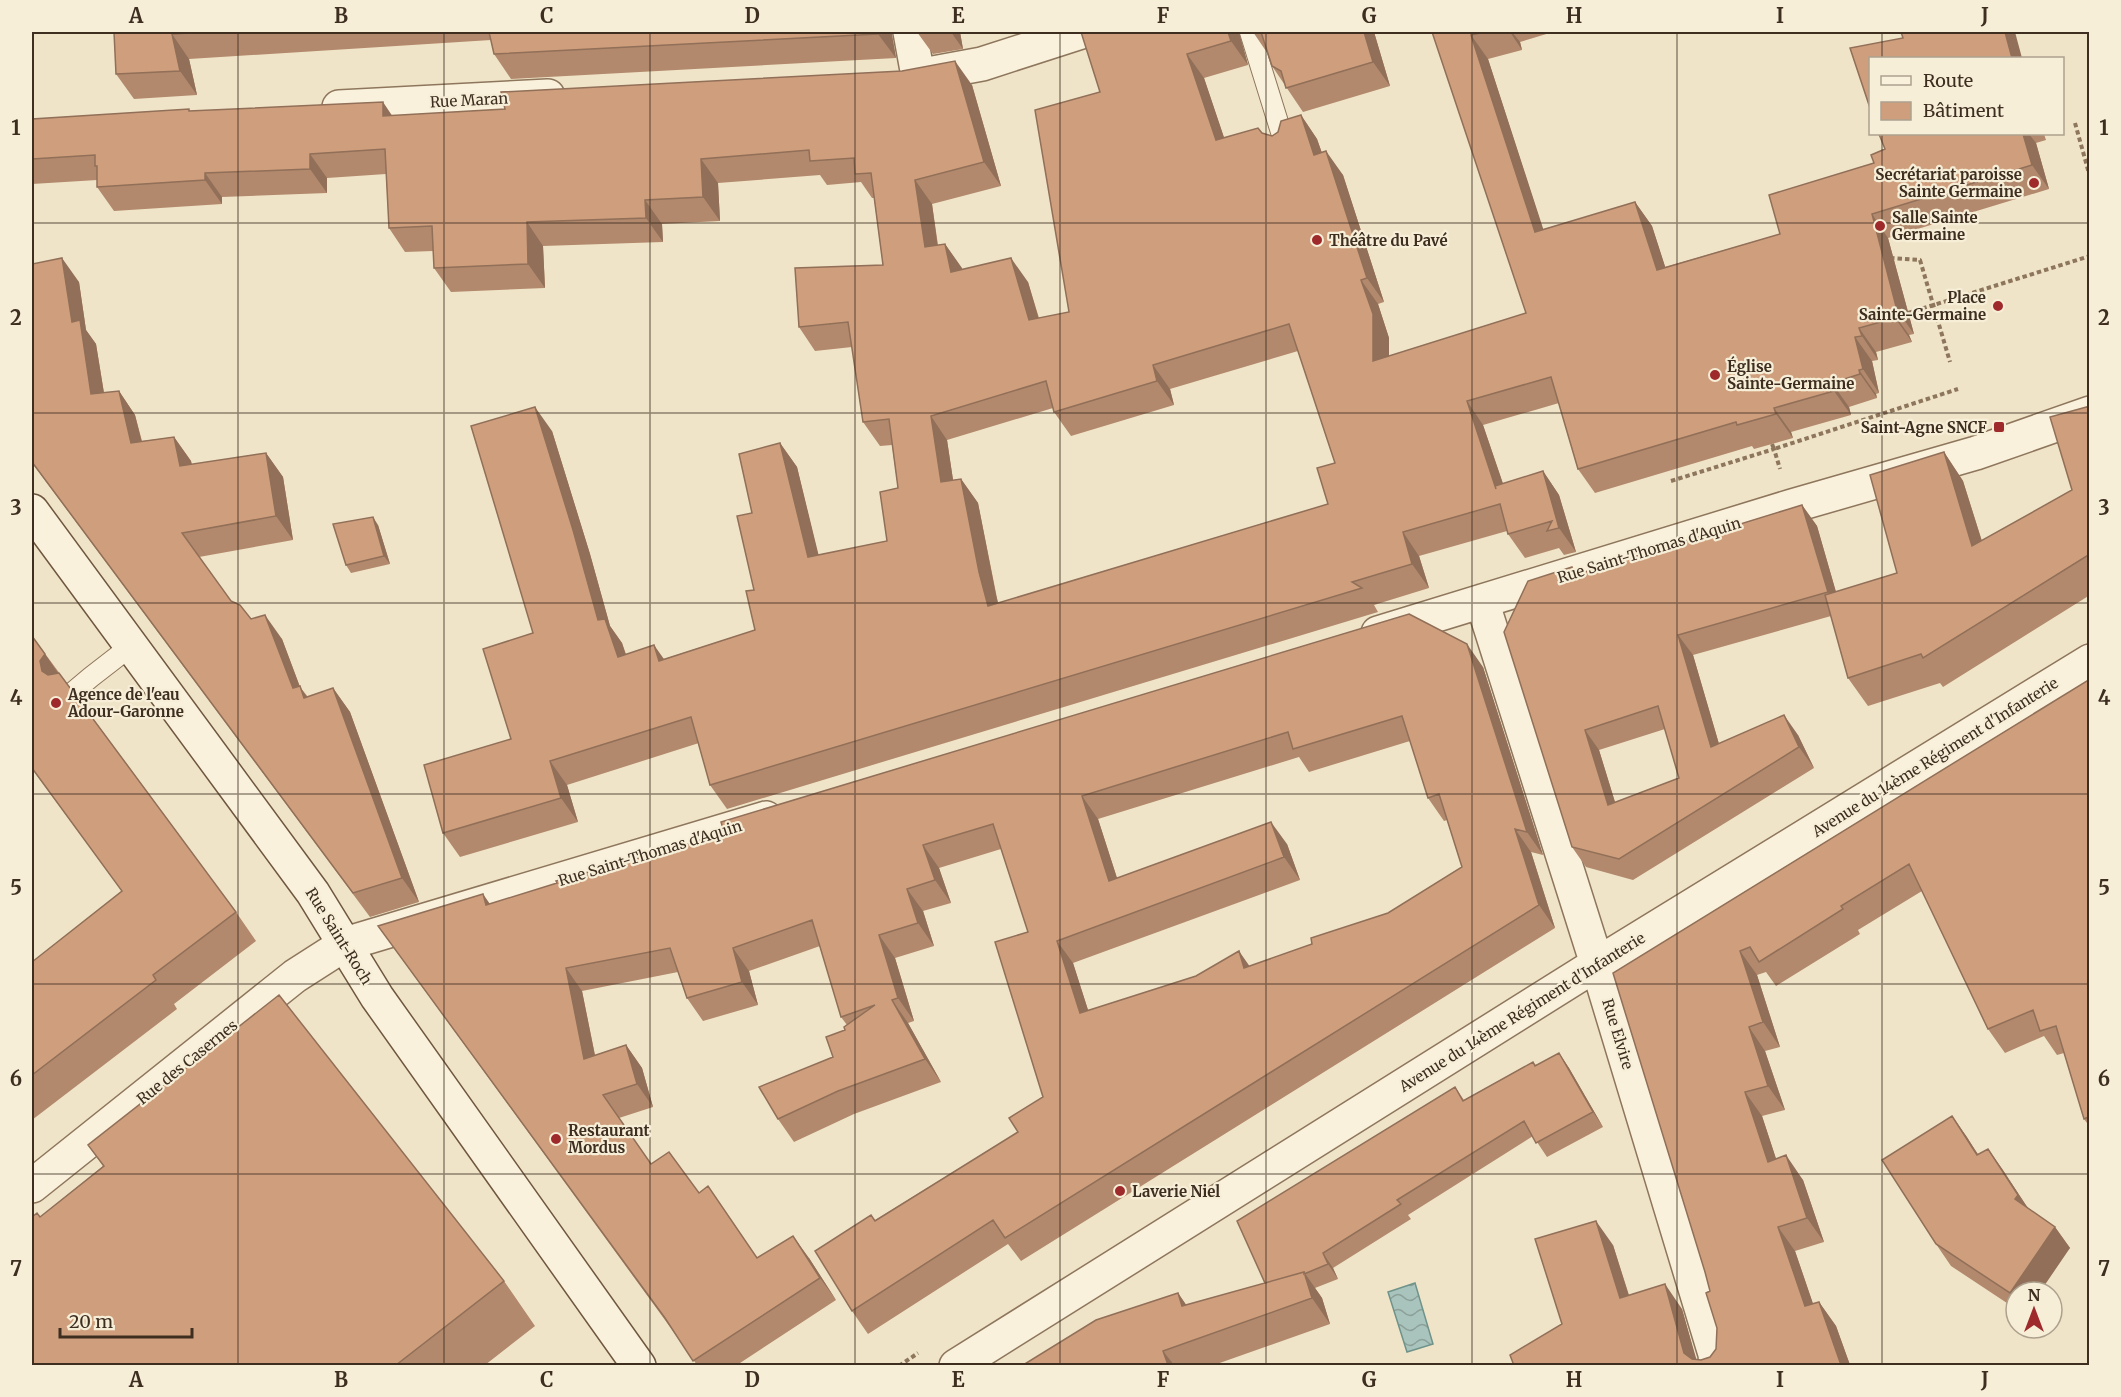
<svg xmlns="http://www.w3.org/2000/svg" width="2121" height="1397" viewBox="0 0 2121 1397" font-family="Merriweather,serif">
<defs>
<pattern id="water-waves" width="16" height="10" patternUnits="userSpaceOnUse" patternTransform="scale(1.5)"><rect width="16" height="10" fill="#a9c4bc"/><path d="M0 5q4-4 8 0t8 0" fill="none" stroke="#8ba098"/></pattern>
</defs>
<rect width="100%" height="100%" fill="#f0e4c8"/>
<path fill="url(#water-waves)" stroke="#6f938a" stroke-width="1.5" d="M1415,1283l18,61 -26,8 -19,-60z"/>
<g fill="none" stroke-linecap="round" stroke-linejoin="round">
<defs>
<path id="lane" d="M1250,32l36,116
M72,693l19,-16 40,-31"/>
<path id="street" d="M910,32l8,44
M917,76l65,-12 99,-32
M339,107l209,-11
M1482,601l115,363 118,390 1,12
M1378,633l414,-127 184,-53 114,-40
M32,1186l263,-210 50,-32 421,-126
M956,1366l641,-402 493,-303"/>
<path id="secondary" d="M32,511l281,382 64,104 262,369"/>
</defs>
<use href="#lane" stroke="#8d765c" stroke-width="22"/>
<use href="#street" stroke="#8d765c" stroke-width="36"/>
<use href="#secondary" stroke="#6f573f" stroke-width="36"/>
<path stroke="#8d765c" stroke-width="4" stroke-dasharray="4.5 3" stroke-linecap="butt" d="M2075,123l15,54
M1890,258l30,2 30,102
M1908,313l182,-57
M1772,444l2,5 184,-60
M1671,481l103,-32 6,20
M899,1366l19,-13"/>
<use href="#lane" stroke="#faf1dc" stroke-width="20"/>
<use href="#street" stroke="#faf1dc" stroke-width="33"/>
<use href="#secondary" stroke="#faf1dc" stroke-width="33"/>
</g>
<path fill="#b2896c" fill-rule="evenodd" d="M114,32h778v3l4,23 -385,21 -17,-25 -3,-14 -302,19 8,36 -63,4 -18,-25z
M917,32h43l3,17 -30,5z
M1239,32l9,33 -44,13 20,60 38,-5 10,3 29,-21 16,24 5,14 21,22 41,127 -6,2 11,34v18l137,-43 -94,-281h121l-33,10 2,8 -34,9 55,171 92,-28 17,24 13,41 115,-33 94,-71 11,-14 -6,-15h165l2,6 -10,3 13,46 -161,49 26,96 -5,1 3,7 -36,10 2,8 -6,1 7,32 -3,1 1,4 -28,9 2,8 -60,17 2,6 -39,11 -2,-3 -157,47 -17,-24 -19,-66 -76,22 20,59 40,-13 16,24 17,57 -12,3 -5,-7 -34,10 -17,-24 -1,-3 -88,25 10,32 -55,17 4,7 -651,197 -17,-24 -11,-42 -132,42 11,37 -118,35 -17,-24 68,-94 22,-106 19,-202 38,123 20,72 12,17 4,11 38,5 91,-29 -3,-117 28,-70 17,24 21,88 69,-14 11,-53 -6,-43 -12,1 -17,-24 -11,-75 -37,4 -16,-24 84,-62 -9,-67h-2l-11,-16 -34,3 -7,-10 -102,8 2,38 -58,3 1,18 -120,4 2,42 -94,4 -17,-24 -1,-17 -28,1 -16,-24 -3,-54 -59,4v15l-105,4v7l-108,7 -17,-24v-7l-65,4v-65l159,-8 202,5 579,-31 29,101 -69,18 6,41 7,-1 17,25 66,13 11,36 30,-6 31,-220zM1298,351l37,112 -7,41 -330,99 -20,-100 -17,-24 -8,1 -6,-40 106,-32 1,4 17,24 103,-31 -4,-16z
M1253,32h121l16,54 -87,26 -31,-46 -4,-12z
M32,264l47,18 7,48 10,14 8,49 15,-2 16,24 7,26 32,-4 17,24 1,4 74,-12 17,24 10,63 -94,17 32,44 20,18 31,20 18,48 8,10 25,-9 17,24 69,190 -49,15 -338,-454z
M2090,406v189l-147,92 -3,-4 -72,23 -20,-28 -17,-62 -138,39 26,89 79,-9 16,33 -181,112 -47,-13 -14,-20 5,-273 225,-69 15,21 19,66 61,-19 47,-121 19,29 19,60 90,-51zM1665,729l14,49 -64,24 -16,-52z
M378,525l12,39 -39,9 -5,-8z
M32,636l204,276 20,29 -82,63 3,5 -145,111v-158l90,-71 -90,-122z
M1483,667l60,188 -12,-3 24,76 -534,333 -13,-17 -140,90 -16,-23 23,-91 143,-88 25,-35 -15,-165 -27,-83 -62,19 12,35 -28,8 11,35 -39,12 19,63 -6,2 33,59 -87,32 -60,28 -16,-23 55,-62 14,-32 -6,-8 -21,-71 -71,25 9,34 -55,16 -16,-23 -9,-26 -96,19 13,64 31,-10 16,23 11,39 -34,11 32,46 48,29 58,65h52l27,42 -99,65h-40l-24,-34 -295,-405 111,-22zM1410,741l18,57 16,23 3,-1 15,47 -74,46 -76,31 -62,22 -162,44 -15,-47 227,-83 -13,-36 -170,34 -19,-59 201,-62 10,15z
M2090,679v448l-6,-8 -20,-66 -7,2 -13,-19 -39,17 -17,-24 -66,-138 -64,39 2,4 -84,52 -10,-14 -9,3 23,72 -15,4 20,59 -23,6 14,43 27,21 21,62 -29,9 18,53 6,-2 17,24 14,39h-340l52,-41 51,-79 16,50 53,14 14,51h5l9,-3 6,-8 1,-21 -7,-37 -5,-19 -92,-299z
M1559,1053l10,15 34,59 -56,30 -14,-21 -125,79 3,4 -78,49 5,11 -23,9 7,10 8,26 -116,41h-191l155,-72 8,12 79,-22 190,-196 9,13 69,-38 3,3z
M1952,1116l26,38 10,-5 40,59 27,19 15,21 -54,44v17l-65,-43 -15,-22z
M88,1145l416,136 31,45 -50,39h-453l8,-148 63,-51z"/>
<path fill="#916f58" d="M878,32h14v3l4,23 -18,-24z
M951,32h9l3,17z
M1228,32h11l9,33 -17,-24z
M1364,32h10l16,54 -17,-24z
M1510,32h2l8,10 2,8z
M2005,32h10l7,26h-10z
M172,34l17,25 8,36 -17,-24z
M1471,35l17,24 64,197 -17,-24z
M1187,54l17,24 29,86 -17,-24z
M955,61l17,24 29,101 -17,-24z
M383,102l16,24 -16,-10z
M1301,115l16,24 14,40 -17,-24z
M2023,134h6l7,9 13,46 -17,-24z
M1326,151l17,24 41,127 -17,-24z
M310,154l17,24v15l-17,-24z
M701,159l17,24 2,38 -17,-24z
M205,173l17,24v7l-17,-24z
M915,180l17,24 9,67 -16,-24z
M645,200l17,24 1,18 -17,-24z
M1635,202l17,24 22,68 -17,-24z
M1872,214l16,24 26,96 -17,-24z
M527,222l16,24 2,42 -17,-24z
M945,244l17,24 5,28 -16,-24z
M62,258l17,24 7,48 10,14 12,74 -17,-24 -19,-72z
M1011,258l17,24 18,62 -17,-24z
M1361,280l17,24 11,34v47l-16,-24z
M1892,311l17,24 3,7 -17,-24z
M1859,328l17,24 2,8 -16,-24z
M1855,337l17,24 7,32 -16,-24z
M1153,365l17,24 4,16 -17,-24z
M1859,370l17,24 1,4 -17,-24z
M1832,383l17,24 2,8 -17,-24z
M119,391l16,24 13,52 -17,-24z
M1467,401l16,24 30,88 -17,-24z
M535,407l17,24 38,123 20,72 12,17 12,38 -16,-24 -20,-37z
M1774,408l17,24 2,6 -17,-24z
M931,416l16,24 10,66 -16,-24z
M174,437l17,24 6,29 -17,-24z
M780,443l17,24 28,114 -17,-24z
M1944,452l19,29 29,93 -20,-28z
M266,453l17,24 10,63 -17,-24z
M1543,471l16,24 17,57 -17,-24z
M961,479l17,24 18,92 9,35 -17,-24 -9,-34z
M1802,505l15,21 25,87 -14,-21z
M373,517l5,8 12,39 -6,-8z
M1403,532l16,24 10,32 -17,-24z
M265,615l17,24 18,48 16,23 -23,-22z
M1678,635l15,20 33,113 -15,-21z
M1467,644l16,23 60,188 -16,-23z
M654,645l17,24 -12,-8z
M45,654l20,29 -2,17 -21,-29 -2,-10z
M333,688l17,24 69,190 -17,-24z
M1784,715l14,20 16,33 -15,-21z
M1585,730l14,20 23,75 -14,-20z
M550,761l17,24 11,37 -17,-24z
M1082,796l16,23 27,84 -16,-22z
M1271,822l16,22 13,36 -16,-23z
M1515,829l16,23 24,76 -16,-23z
M923,845l16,23 12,35 -16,-23z
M907,889l16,22 11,35 -16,-23z
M483,894l16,23 -13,-12z
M879,935l16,23 19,63 -16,-23z
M1057,941l16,22 23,72 -16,-22z
M733,948l16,23 9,34 -16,-23z
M1239,951l16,23 -11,-6z
M1740,951l17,24 23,72 -17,-25z
M566,968l16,23 18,90 -16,-22z
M892,1000l16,23 33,59 -16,-23z
M1749,1027l16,24 20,59 -17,-24z
M626,1045l16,23 11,39 -16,-23z
M1559,1053l10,15 34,59 -10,-15z
M1745,1092l17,24 23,70 -17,-24z
M1952,1116l15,21 24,39 -14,-21z
M1988,1149l15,21 30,46 -18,-17z
M1786,1155l17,25 21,62 -17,-24z
M1596,1221l17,24 24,77 -17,-24z
M1778,1227l17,24 27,79 -17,-24z
M2055,1227l15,21 -30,44h-24v10l-6,-9z
M793,1236l16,22 27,42 -16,-22z
M1323,1253l10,15 5,11 -10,-15z
M1304,1272l18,26 8,26 -18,-26z
M1665,1284l17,25 16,56 -14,-12z
M1178,1293l18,26 -14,-13z
M1819,1302l17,24 14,39h-9z
M1163,1351l11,14h-6z"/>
<path fill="#cf9f7d" stroke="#916f58" stroke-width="1.5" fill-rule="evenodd" d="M114,32h94l-36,2 8,37 -64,3z
M489,32h389v2l-384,20z
M1081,32h147l3,9 -44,13 29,86 42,-12 4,5 10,3 6,-4 3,-11 20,-6 13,40 12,-4 41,127 -6,2 12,34v47l153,-48 -94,-281h53l-14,3 64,197 100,-30 22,68 123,-36 -11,-39 105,-32 -3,-8 14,-6 -6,-15h144l9,31 -160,49 25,96 -5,1 3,7 -36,10 3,8 -7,1 8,32 -4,1 1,4 -28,9 2,8 -60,17 2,6 -39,11 -1,-3 -158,47 -27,-92 -84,24 29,88 -1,-3 48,-15 16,57 -12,3 5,-10 -44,13 -8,-30 -97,28 9,32 -60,18 10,6 -652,197 -19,-68 -141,44 11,37 -118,35 -19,-68 87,-26 -28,-90 50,-16 -62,-207 64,-19 38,123 25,90 7,-1 13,38 36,-12 5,16 96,-31 -9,-39 8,-1 -17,-74 15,-3 -13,-59 41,-11 28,114 79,-16 -7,-49 18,-4 -9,-69 -26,3 -15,-100 -49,5 -4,-59 88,-3 -12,-92 -16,1 -1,-16 -44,3 -1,-11 -108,9 2,38 -58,3 1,18 -119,4 1,42 -94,4 -2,-42 -43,2 -4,-79 -75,5v15l-105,4v7l-108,7v-21h-2v-11l-63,4v-40l157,-10v2l194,-9v14l122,-7 -4,-17 401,-21 53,-10 29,101 -69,18 10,67 20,-3 6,28 60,-14 18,62 40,-8 -34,-202 65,-18zM1289,324l46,139 -18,5 11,36 -340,102 -9,-34 -18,-93 -20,3 -10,-66 115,-35 8,31 103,-31 -4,-16z
M1261,32h103l9,30 -87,26 -5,-17 -9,-5z
M1901,32h104l7,26h-142v50l-20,-60 53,-10z
M62,258l10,64 8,-2 11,74 28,-3 12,52 43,-6 6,29 86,-13 10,63 -94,17 49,68 9,4 11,14 14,-4 28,73 7,-2 4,12 29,-10 69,190 -49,15 -321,-431v-198z
M2090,406v148l-167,104 -2,-4 -73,24 -23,-83 72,-22 -27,-98 74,-23 28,94 100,-56 -22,-73z
M1802,505l26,87 -150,43 33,112 73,-32 15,32 -180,112 -47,-12 -68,-215 24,-51 44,-14 3,8zM1658,706l21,72 -71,27 -23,-75z
M373,517l11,39 -38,9 -13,-41z
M1409,614l58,30 60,188 -12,-3 24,76 -534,333 -12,-18 -141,91 -37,-60 56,-36 4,6 143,-89 -9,-14 34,-21 -48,-155 33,-10 -35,-108 -70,21 12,35 -28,9 11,34 -39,12 19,63 -6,2 33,59 -87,32 -60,28 -19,-32 74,-30 -7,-20 19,-7 -1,-3 31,-22 -34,12 -29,-97 -79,28 9,34 -55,16 -17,-50 -104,20 18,91 42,-14 11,39 -34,11 48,69 18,-12 30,41 9,-7 49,72 36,-22 27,42 -127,83 -28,-43 -287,-392 105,-32 3,11 71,-22 -1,-2 126,-35 42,-14 -3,-10zM1402,716l26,82 11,-4 23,73 -74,46 -77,25 1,6 -68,24 -5,-17 -43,25 -116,37 -23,-72 227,-84 -13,-35 -162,59 -27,-85 206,-64 5,17z
M32,636l13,18 -5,7 2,10 6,4 11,-2 177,239 -83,63 3,5 -124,95v-113l90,-71 -90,-123z
M2090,679v442l-2,-4 -4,2 -28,-93 -16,5 -7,-21 -45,19 -79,-165 -68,42 2,3 -84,53 -9,-15 -10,4 23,71 -14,5 19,59 -23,6 23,70 18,-7 21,63 -29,9 27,79 14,-4 22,63h-331l3,-2 -3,-8 52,-31 -27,-85 61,-18 24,77 45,-14 19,69 8,6 9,1 9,-3 6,-8 1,-21 -11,-35 4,-2 -5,-19 -92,-299z
M279,995l225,286 -108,84h-364v-148l5,-4 3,4 64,-51 -16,-21z
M1559,1053l34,59 -57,31 -12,-22 -127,79 4,4 -78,49 5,11 -24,10v-2l-39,11 -28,-62 218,-134 8,14 70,-39 2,4z
M1952,1116l25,39 11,-6 30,46 -3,4 40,28 -45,66 -74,-49 -54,-84z
M1304,1272l8,26 -149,53 5,14h-145l73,-45 82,-27 4,13z"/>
<path fill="none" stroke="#3d2e20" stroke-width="1.5" stroke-opacity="0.55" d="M238,32v1334M444,32v1334M650,32v1334M855,32v1334M1060,32v1334M1266,32v1334M1472,32v1334M1677,32v1334M1882,32v26M1882,134v1232M32,223h2058M32,413h2058M32,603h2058M32,794h2058M32,984h2058M32,1174h2058"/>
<g fill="#9e2a2b" stroke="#f7eed8" stroke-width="2">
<circle cx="2034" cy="183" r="6"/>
<circle cx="1880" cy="226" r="6"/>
<circle cx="1317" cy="240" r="6"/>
<circle cx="1998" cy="306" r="6"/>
<circle cx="1715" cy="375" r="6"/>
<rect x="1993" y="421" width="12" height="12" rx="3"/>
<circle cx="56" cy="703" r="6"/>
<circle cx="556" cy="1139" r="6"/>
<circle cx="1120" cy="1191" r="6"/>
</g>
<g text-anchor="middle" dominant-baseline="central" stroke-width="4.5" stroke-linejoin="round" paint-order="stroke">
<g font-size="15" fill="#3d2e20" stroke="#f7eed8">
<text transform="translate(469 100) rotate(-3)">Rue Maran</text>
<text transform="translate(1649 550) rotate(-17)">Rue Saint-Thomas d'Aquin</text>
<text transform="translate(1935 757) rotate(-32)">Avenue du 14ème Régiment d'Infanterie</text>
<text transform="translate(650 853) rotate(-17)">Rue Saint-Thomas d'Aquin</text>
<text transform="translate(339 936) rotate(58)">Rue Saint-Roch</text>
<text transform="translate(1522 1012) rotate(-32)">Avenue du 14ème Régiment d'Infanterie</text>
<text transform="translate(1618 1034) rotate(73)">Rue Elvire</text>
<text transform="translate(187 1062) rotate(-39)">Rue des Casernes</text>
</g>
<g font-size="15" font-weight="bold" fill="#3d2e20" stroke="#f7eed8" text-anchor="start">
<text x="2022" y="174" text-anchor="end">Secrétariat paroisse<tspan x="2022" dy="17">Sainte Germaine</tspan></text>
<text x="1892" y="217">Salle Sainte<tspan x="1892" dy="17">Germaine</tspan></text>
<text x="1329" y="240">Théâtre du Pavé</text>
<text x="1986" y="297" text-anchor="end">Place<tspan x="1986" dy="17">Sainte-Germaine</tspan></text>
<text x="1727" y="366">Église<tspan x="1727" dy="17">Sainte-Germaine</tspan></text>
<text x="1987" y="427" text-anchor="end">Saint-Agne SNCF</text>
<text x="68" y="694">Agence de l'eau<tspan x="68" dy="17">Adour-Garonne</tspan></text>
<text x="568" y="1130">Restaurant<tspan x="568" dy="17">Mordus</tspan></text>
<text x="1132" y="1191">Laverie Niel</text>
</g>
</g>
<rect width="2121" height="1397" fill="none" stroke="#f7eed8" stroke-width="66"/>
<rect x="1869" y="57" width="195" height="78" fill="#f7eed8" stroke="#ada18e" stroke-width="1.5"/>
<rect x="1881" y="76" width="30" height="9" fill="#faf1dc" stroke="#ada18e" stroke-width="1.5"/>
<text x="1923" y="87" font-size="18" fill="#3d2e20">Route</text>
<rect x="1881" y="102" width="30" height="18" fill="#cf9f7d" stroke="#ada18e" stroke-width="1.5"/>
<text x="1923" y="117" font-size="18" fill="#3d2e20">Bâtiment</text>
<g transform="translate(2034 1310)"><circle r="28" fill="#f7eed8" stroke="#ada18e" stroke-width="1.5"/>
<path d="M0-4.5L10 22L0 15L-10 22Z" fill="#9e2a2b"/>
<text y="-9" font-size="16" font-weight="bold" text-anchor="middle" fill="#3d2e20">N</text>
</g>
<path d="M60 1328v9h132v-9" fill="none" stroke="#3d2e20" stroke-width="3"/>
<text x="69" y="1328" font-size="18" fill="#3d2e20" stroke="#f7eed8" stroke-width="4.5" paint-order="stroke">20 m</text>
<rect x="33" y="33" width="2055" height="1331" fill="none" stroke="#3d2e20" stroke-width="2"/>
<g font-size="20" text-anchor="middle" font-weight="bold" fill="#3d2e20">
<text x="136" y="23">A</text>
<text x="341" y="23">B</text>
<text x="547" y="23">C</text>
<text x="752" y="23">D</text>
<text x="958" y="23">E</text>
<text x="1163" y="23">F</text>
<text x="1369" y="23">G</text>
<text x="1574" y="23">H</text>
<text x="1780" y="23">I</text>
<text x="1985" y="23">J</text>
<text x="16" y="135">1</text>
<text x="2104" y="135">1</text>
<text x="16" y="325">2</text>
<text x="2104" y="325">2</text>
<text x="16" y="515">3</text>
<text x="2104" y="515">3</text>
<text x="16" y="705">4</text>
<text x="2104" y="705">4</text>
<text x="16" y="895">5</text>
<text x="2104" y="895">5</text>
<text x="16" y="1086">6</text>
<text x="2104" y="1086">6</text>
<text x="16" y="1276">7</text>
<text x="2104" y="1276">7</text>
<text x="136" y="1387">A</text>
<text x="341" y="1387">B</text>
<text x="547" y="1387">C</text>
<text x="752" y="1387">D</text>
<text x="958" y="1387">E</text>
<text x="1163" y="1387">F</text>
<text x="1369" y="1387">G</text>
<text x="1574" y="1387">H</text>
<text x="1780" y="1387">I</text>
<text x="1985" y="1387">J</text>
</g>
</svg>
